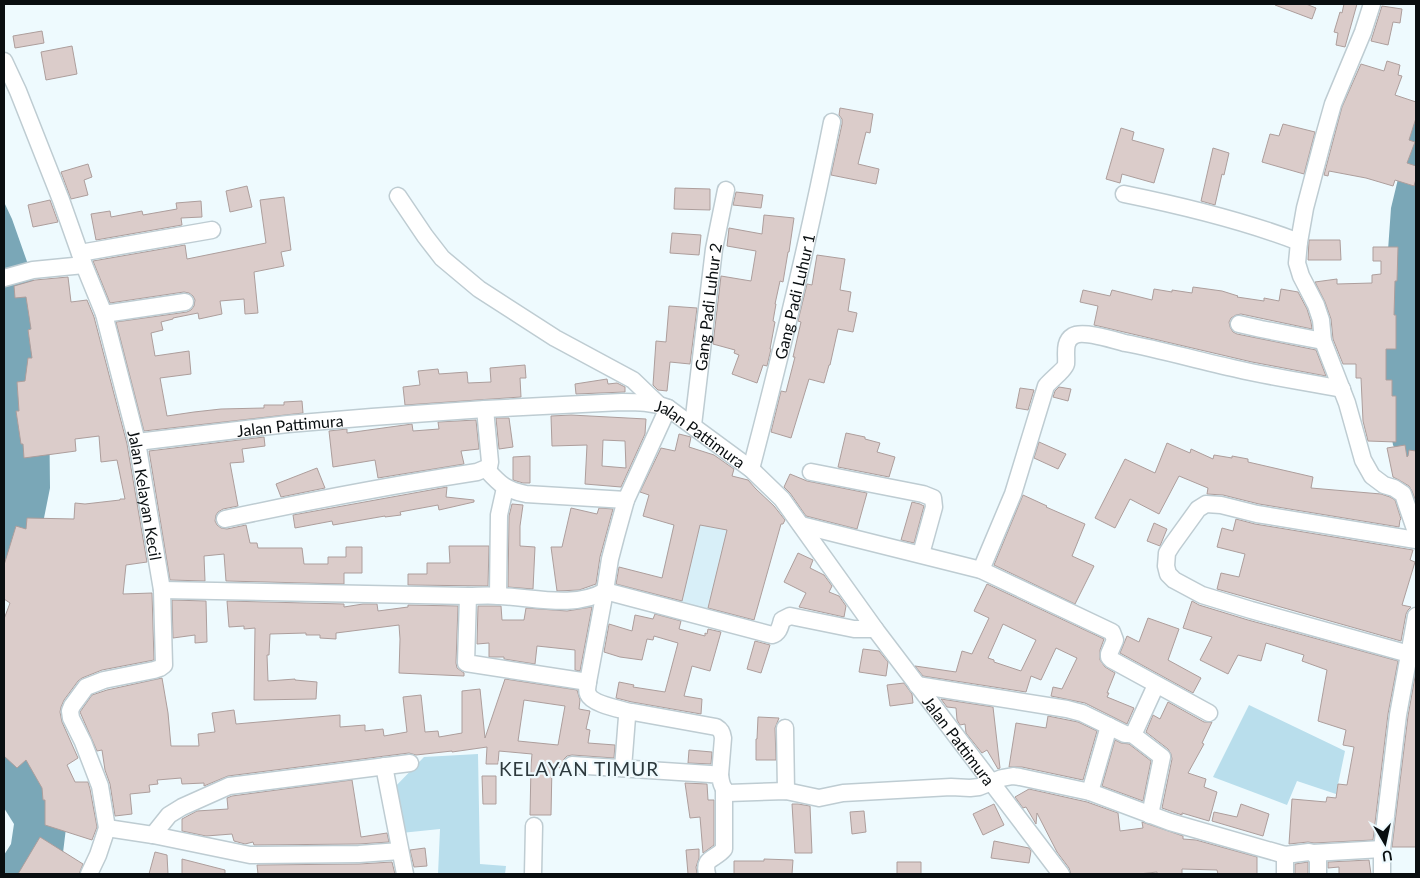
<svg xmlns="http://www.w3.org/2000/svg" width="1420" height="878" viewBox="0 0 1420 878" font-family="Lato,sans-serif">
<rect width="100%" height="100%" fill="#eefafe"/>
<path fill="#d8eff8" d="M681,491l78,20 -30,111 -73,-19z"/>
<path fill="#b9deec" d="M1249,705l96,46 -9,43 -39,-13 -10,24 -74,-28z
M478,754l2,110 26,2 -1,8h-67l2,-45 -39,4 -9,-43 32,-33z"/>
<path fill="#7aa7b7" d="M1416,94v395l-23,-44 -11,-67 2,-71 7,-99 22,-91z
M4,202l8,17 31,88 6,91 1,90 -12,60 -24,33 -10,9z
M4,718l23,18 39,92 -4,33 -9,13h-49v-19l7,-11 3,-20 -10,-16z"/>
<path fill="#dbccca" stroke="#ad9e9c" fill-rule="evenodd" d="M1275,4h31l10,4 -4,11 -37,-14z
M1344,4h13l-12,43 -9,-2 2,-12 -4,-1 6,-20 2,1z
M1382,6l20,3 -2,14 -7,-1 -5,23 -17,-4z
M42,31l2,12 -29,5 -2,-12z
M72,46l5,28 -31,6 -5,-28z
M1387,61l13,4 -2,10 4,1 -7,19 21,7v16l-7,22 6,2 -8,21 9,3v13l-2,7 -19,-6 -2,6 -27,-8 -37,-7 -1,5 -4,-1 18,-68 19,-43 23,7z
M840,108l33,6 -3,19 -4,-1 -8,32 21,5 -3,15 -45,-9 11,-51v-5l-3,-4z
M1283,124l32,8 -11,42 -42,-12 8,-28 9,2z
M1121,128l13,4 -2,8 32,9 -10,34 -32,-9 -2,9 -14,-4z
M1213,148l16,5 -5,22 -2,-1 -7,31 -14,-4z
M88,164l4,13 -8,3 4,15 -17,4 -10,-27z
M247,186l5,21 -22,5 -4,-21z
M675,188l35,1v21l-36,-1z
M736,192l27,3 -2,13 -28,-3z
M284,197l7,53 -10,2 3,14 -30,6 4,41 -13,1 -1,-15 -24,2 2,13 -23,5 -1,-6 -25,5v1l-12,3 2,8 -12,3 4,23 34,-5 2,23 -31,4 7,38 27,-4 27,-3 43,-1v-3h20v-3l18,-1 1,12 -159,18 -28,-109 71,-10 4,-2 3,-4 1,-6 -2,-4 -4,-3 -5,-1 -74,11 -17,-42 92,-16 2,14 79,-16 -6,-43z
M50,200l8,22 -25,5 -5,-22z
M201,201l1,16 -21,1 1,7 -86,15 -5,-26 19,-3 1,6 31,-6 1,4 34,-6 -1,-6z
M764,215l30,3 -5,34h-1l-5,30 -3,-1 -5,23h1l-3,17 2,1 -5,27h1l-4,17 -4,-1 -6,18 -25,-9 7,-19 -5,-2 1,-3 -22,-6 8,-68 30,5 5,-30 -29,-5 2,-18 33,6z
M672,233l29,2 -2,20 -29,-2z
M1309,240h31l1,20h-33z
M1373,247h25l-1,34h-2l-1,34h2v34h-10v31h6v16h4v46l-28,-1 -5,-20 -2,-43h-5v-14h-13l-10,-25 -2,-20 -6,-17 -10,-20 22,-3v5l35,-1v-8l9,-1v-13h-8z
M817,255l28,4 -5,31 11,2 -3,19 9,2 -4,19 -15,-3 -8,36h-1l-5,18 -15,-4 -18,59 -20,-6 10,-41 5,1 9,-35h-2l8,-35 -3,-1 9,-37 5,1z
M68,277l3,25 16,-2 7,17 33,127 20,118 -21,3 -3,29 29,-1 2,67 -52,10 -20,8 -4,3 -14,19 -3,7 -1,5 2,10 16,36 -11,7 8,17h13l2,7 7,38 -5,13 -47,-15v-25h-2l-1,-12 -16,-28 -9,8 -13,-12v-137l6,-16 -6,-4v-34l12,-39 10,3 1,-11 47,1 1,-16 10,1 35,-4v-1h5l-8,-39 -16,2 -2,-26 -24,3 1,12 -52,7 -1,-14h-2l-5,-33h3l-2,-29 8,-1 3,-23h4l-4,-28 3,-1 -5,-32 -11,1 -1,-12 21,-6z
M1193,287l29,4 16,5 -1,1 27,4v-3l15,3 2,-12 17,3 9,17 4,13 1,7 -71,-15 -5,1 -5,3 -2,4 1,5 3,5 4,2 79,16 10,26 -74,-14 -158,-37 4,-19 -18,-4 3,-12 27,6 2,-6 40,10 2,-11 18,3v-2l20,3z
M669,306l28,2 -7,56 -20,-2 -3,29 -9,-1 -5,-5 3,-44 10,1z
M525,365l1,13h-6l1,19 -116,8 -2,-18 17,-2 -2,-14 20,-2 1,5 28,-2 1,11 23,-1 -1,-14z
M607,379l1,5 9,-1 8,4v5l-49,2 -1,-10z
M1059,387l12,2 -3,12 -15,-4 2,-6z
M1020,388l14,2 -6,20 -12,-2z
M571,415l75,4 -1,15 -24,53 -36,-3 2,-39 -35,1 -1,-30zM603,440l22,1 1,27 -24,-2z
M496,418h13l4,29 -14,2z
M476,420l3,29 -18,2 3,13 -86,14 -3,-18 -42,7 -4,-36 18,-2v4l65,-9 1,7 26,-2 -1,-7z
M846,433l19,4v2l15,4 -3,9 18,5 -6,20 -51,-10z
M679,434l12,3 -2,10 25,8 20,14 -2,7 16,4 8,9 18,17 11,14 -2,4h-2l-27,96 -46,-12 19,-78 -27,-5 -18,76 -66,-17 3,-17 43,11 12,-53 -31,-9 6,-21 -9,-3 21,-44 14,3z
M264,437l1,9 -23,3 2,13 -14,1 8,43 -15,3 -5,3 -2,3 -1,6 2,4 4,3 6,1 19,-4 4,18h7l1,5h44l2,16h24v-7h18v-10h16v26h-18v11l-118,-3 -2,-27 -20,2 1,25 -35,-1 -21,-129z
M1039,442l27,12 -8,15 -24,-11z
M1167,443l23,10 1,-4 22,10 1,-4 18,3v-2l16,3v3l65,15 -2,11 70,6 9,3 5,3 6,19 -1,1 -1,7 -140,-23 -36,-9 -16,-1 1,-6 -29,-12 -20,38 -29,-15 -15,29 -20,-10 30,-59 30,14z
M1405,445l2,12 1,-1 1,-6 7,1v51l-4,-11 -3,-5 -10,-6 -6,-3 -6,-29z
M530,456v27h-7l-10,-3v-23z
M317,468l8,20 -44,9 -5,-13z
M790,474l17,7 60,12 -10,36 -51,-13 -16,-23 -6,-6z
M447,487l-1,10 28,3v2l-35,8 -1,-5 -38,7 1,3 -16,2v-1l-52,9 -1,-4 -37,7 -2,-13z
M1023,495l24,11 -1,1 39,17 -13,32 22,10 -19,38 -81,-39z
M912,502l8,2 4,2 -10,37 -13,-3z
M512,504l11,1 -3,21v20l15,1 -2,42 -25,-2 1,-71z
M571,508l26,6 2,-6 14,1 -13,48 -4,27 -17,6 -22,1 -6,-44h11z
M1236,519l19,5 158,26 -3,10 5,2 -13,43 9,2 -3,3 -2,4 -5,27 -184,-52 4,-16 18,4 6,-23 -28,-7 5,-19 11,3z
M1154,523l13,6 -7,17 -13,-5z
M449,546h40l-1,40 -80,-1v-11h19v-11h23z
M798,553l15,7 -3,8 14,7 8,11 -3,6 10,4 7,10 -2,11 -45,-10 7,-14 -22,-11z
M987,584l117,55 -4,11v10l5,7 10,6 -8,20h2l-2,4 27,11 -7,16 -42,-21 -34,-7 2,-9 9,2 15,-31 -21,-10 -15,32 -10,-4 -5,16 -103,-16 -8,-10 41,6 6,-21 10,3 17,-36 -15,-7zM1003,624l33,16 -15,31 -27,-9v-2l-6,-2z
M172,600l34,1 1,41 -12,1v-8l-22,3z
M227,601l117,3v3l19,-3h14l1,7 30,-4v-2l50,1 -2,57 1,5 7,5v3l-65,-3 1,-34 -1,-14 -63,8v6l-16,-1v-3h-14v-2l-36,1 -1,21h-2l1,26 27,-2v1l22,2 -1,17 -62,1 1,-72 -11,1v-3l-15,1z
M1192,601l7,4 49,15 150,41 -10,53 -15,126 -59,3 -6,-1 -19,2 3,-45 34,3 1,-5 9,1 2,-14 9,1 7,-38 -11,-2 3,-15 -28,-9 9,-51 -25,-9 2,-6 -38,-12 -5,18 -23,-6 -10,19 -28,-14 12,-23 -29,-9z
M478,606h23l1,14h22l2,-12 41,3 25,-4 -12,64 -5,-1v-20l-38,-4 -2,18 -31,-5v-2h-15v-14l-12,1z
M655,614l26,7 -2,8 26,7v-3l2,1 1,-5 13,3 -11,39 -18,-5 -8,30 18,3 -1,15 -69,-12 -16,-4 3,-16 15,3 -1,2 32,5 13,-49 -24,-7 -1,4 -6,-1 -5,21 -22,-3 -16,-5 5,-28 23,7 3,-16 18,4z
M1148,618l31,11 -11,31 33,18 -8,15 -73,-40 7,-17 12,6z
M755,641l15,4 -9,28 -14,-4z
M863,649l16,2 9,11 -2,14 -27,-4z
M1416,671v176h-24l16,-131z
M162,678l6,35 3,33h28l-1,-12 17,-2 -3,-19 22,-3 2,14 104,-9v12l25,-2v6l18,-2 1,7 23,-4 -4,-35 18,-2 4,37 13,-1 1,6 23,-4v-42l18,-2 5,49 20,-59 72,11 3,10 -1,9 11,2 -4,18 4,1 -2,13 27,2 -1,13 -42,-3 -5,1 -3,3 -3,9 -9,-2 -1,49h-21l1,-49 1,-12 -33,-3 -1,13h-12l1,-17 -35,5v-1l-36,4 -7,-2 -181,23 -24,10v-3l-22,1 -1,-6 -24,2 1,4 -9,1 1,7 -20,2 2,20 -17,2 -5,-32 -5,-14 -3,-20 -5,1 -17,-39 12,-17 15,-5zM524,700l41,6 -7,39 -40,-4z
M904,683l8,11 1,9 -23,3 -3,-21z
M941,699l52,8 7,61 -2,1 -11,-19 -5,3 -16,-20 -1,-9 -5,1 -3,-5 -1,-12 -9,-1z
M1168,702l36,20h8l-10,21 2,1 -16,29 18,6 -2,8 13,5 -8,29 -27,-8v2l-20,-7 10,-49 -1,-5 -3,-5 -22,-17 7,-17 7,4z
M1048,716l30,6 19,9 -14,49 -61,-13h-13l7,-44 30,5z
M758,717l21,1 -4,10 1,32h-20v-21h1z
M1115,740l6,3 8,1 22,17 -8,40 -41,-15z
M689,750l23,2 -1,12 -23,-1z
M482,776h14v28h-13z
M352,780l9,57 26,-4 2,9 -30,2 -105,1 -1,-3 -8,2 -11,-3 -2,-7 -26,2 -24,-5v-12l15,-8 31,-2 -1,-11 5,-2z
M685,783l22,1 1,16h6v45l-11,8 -3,-36 -10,1z
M1029,789l58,13 31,11 2,18 23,-3 -1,-6 41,14v3l13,1 61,17v17h-39l-1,-4 -35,-1v5h-25v-2l-18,2h-68l-2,-6 -12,-16 -20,-39 -1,11 -10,-17 -3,1 -8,-11z
M792,804h6l12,2 2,47h-17z
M994,804l10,21 -21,10 -10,-21z
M1241,804l28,10 -6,22 -51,-15 2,-9 23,5z
M864,811l2,21 -14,2 -2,-22z
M40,837l43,27 -4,10h-61z
M994,841l35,7 2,3 -2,12 -38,-5z
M425,848l2,18 -13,1 -4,-17z
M699,849v9l-3,9 1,7h-9l-2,-24z
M155,852l12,3 1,19h-19z
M182,859l43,11v4h-43z
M764,859l29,1 -1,14h-58v-13h30z
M1369,860l2,14h-32v-7l-11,1v-6z
M392,862l3,12h-137l-1,-9 102,-1z
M897,862h24v12h-24z
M1308,862v12h-13v-10z"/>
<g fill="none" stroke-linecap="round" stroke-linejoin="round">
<defs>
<g id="minor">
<path d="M1372,4l-9,28 -30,72 -9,32 -19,72 -6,34 -2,21 4,13 15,29 5,15 2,21 24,62 16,57 9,16 12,9 10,3 9,6 13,38"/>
<path id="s1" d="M4,61l14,30 43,109 23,65 20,49 33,128 25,148 2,75 -4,3 -6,2 -50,10 -18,7 -14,19 -2,5 1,7 12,24 17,44 7,42 -9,27 -9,19"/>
<path d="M1124,194c59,12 118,26 175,48"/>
<path d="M398,196l27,40 17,22 37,31 76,49 78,42 25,24"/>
<path d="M80,253l132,-23"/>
<path d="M4,278l29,-8 51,-5"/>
<path d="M104,314l81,-12"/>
<path d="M1239,324l22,5 62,12"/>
<path id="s2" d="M693,425l21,-176 12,-59"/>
<path id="s3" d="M137,442l151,-18 84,-7 113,-8 137,-7c16,0 30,0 46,6l83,61 31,30 93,130 186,245"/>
<path d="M486,469c14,15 19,21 40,25l100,6"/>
<path id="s4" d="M751,469c30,-115 58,-230 81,-347"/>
<path d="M811,472l112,22 10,4 1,9 -13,47"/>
<path d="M225,519c84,-18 167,-34 252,-47l12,-5 1,-5 -5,-53"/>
<path d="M801,525l180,45 131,62 3,8 -6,14v3l3,3 97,53"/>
<path d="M981,570l32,-76 33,-108c5,-6 19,-17 20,-22 1,-9 -3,-22 7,-28 9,-6 41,4 52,7 38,7 74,18 112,26 34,8 70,13 105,20"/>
<path d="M162,590l306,6c10,0 20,-1 31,0 33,1 76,13 106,-5l167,44c7,-2 8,-8 10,-15l8,-4 64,13h21"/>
<path d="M468,596l-2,67 122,19"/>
<path d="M498,596l1,-81 6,-27"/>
<path d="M1409,654l-158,-44 -49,-15 -28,-15 -6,-6 -2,-8 1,-13 5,-8 26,-36 8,-5 15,1 36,9 159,26"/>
<path d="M917,685l150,24 15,4 43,21c4,0 6,1 9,-1l22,-48"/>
<path d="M630,712c-10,-3 -38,-8 -42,-18 -2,-4 0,-9 0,-12l17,-91 5,-32 6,-23 10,-36 42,-92"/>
<path d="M785,728l1,63"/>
<path d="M1132,734l30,23 -12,58"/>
<path d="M572,765l138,9 10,1c1,8 2,13 8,18l58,-2 33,7 24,-5 108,-6 19,1 9,-1 23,-9 11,-2 7,1 70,15 80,30 115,33 24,-3 4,1 5,6v15"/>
<path d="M384,766l21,108"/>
<path d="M623,768l4,-51 1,-3 5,-2 83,15c5,3 6,5 7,11l-3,37"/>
<path d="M1090,792l19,-66"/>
<path d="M107,828l46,7 97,20 109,-1 41,-3"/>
<path d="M153,835l16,-20 13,-8 47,-21 181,-23"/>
<path d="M1313,853l69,-4"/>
<path d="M1285,855v19"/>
<path d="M533,874l1,-48"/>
<path d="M707,874c-4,-17 8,-14 17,-25v-59"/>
<path d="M1382,874v-25l16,-134 18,-99"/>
</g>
</defs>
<use href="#minor" stroke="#beccd2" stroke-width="19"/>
<use href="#minor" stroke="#fff" stroke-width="16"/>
</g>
<g text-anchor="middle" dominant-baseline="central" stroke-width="4.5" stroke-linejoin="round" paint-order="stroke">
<g font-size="16" fill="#090e10" stroke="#eefafe">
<text stroke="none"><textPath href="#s4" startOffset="178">Gang Padi Luhur 1</textPath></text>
<text stroke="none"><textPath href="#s2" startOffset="119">Gang Padi Luhur 2</textPath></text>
<text stroke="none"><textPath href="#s3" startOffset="154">Jalan Pattimura</textPath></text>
<text stroke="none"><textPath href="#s3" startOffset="574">Jalan Pattimura</textPath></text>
<text stroke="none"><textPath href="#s1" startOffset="458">Jalan Kelayan Kecil</textPath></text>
<text stroke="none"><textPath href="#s3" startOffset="979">Jalan Pattimura</textPath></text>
</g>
<g font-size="19" letter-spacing="1" fill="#2d393d" stroke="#eefafe">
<text x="579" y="768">KELAYAN TIMUR</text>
</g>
</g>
<rect width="1420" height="878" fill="none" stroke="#090e10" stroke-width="10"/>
<g transform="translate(1385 843) rotate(171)" stroke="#eefafe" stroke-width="4" paint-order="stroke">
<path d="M0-4L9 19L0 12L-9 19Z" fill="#090e10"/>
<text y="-8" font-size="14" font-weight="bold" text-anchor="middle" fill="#090e10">U</text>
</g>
</svg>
